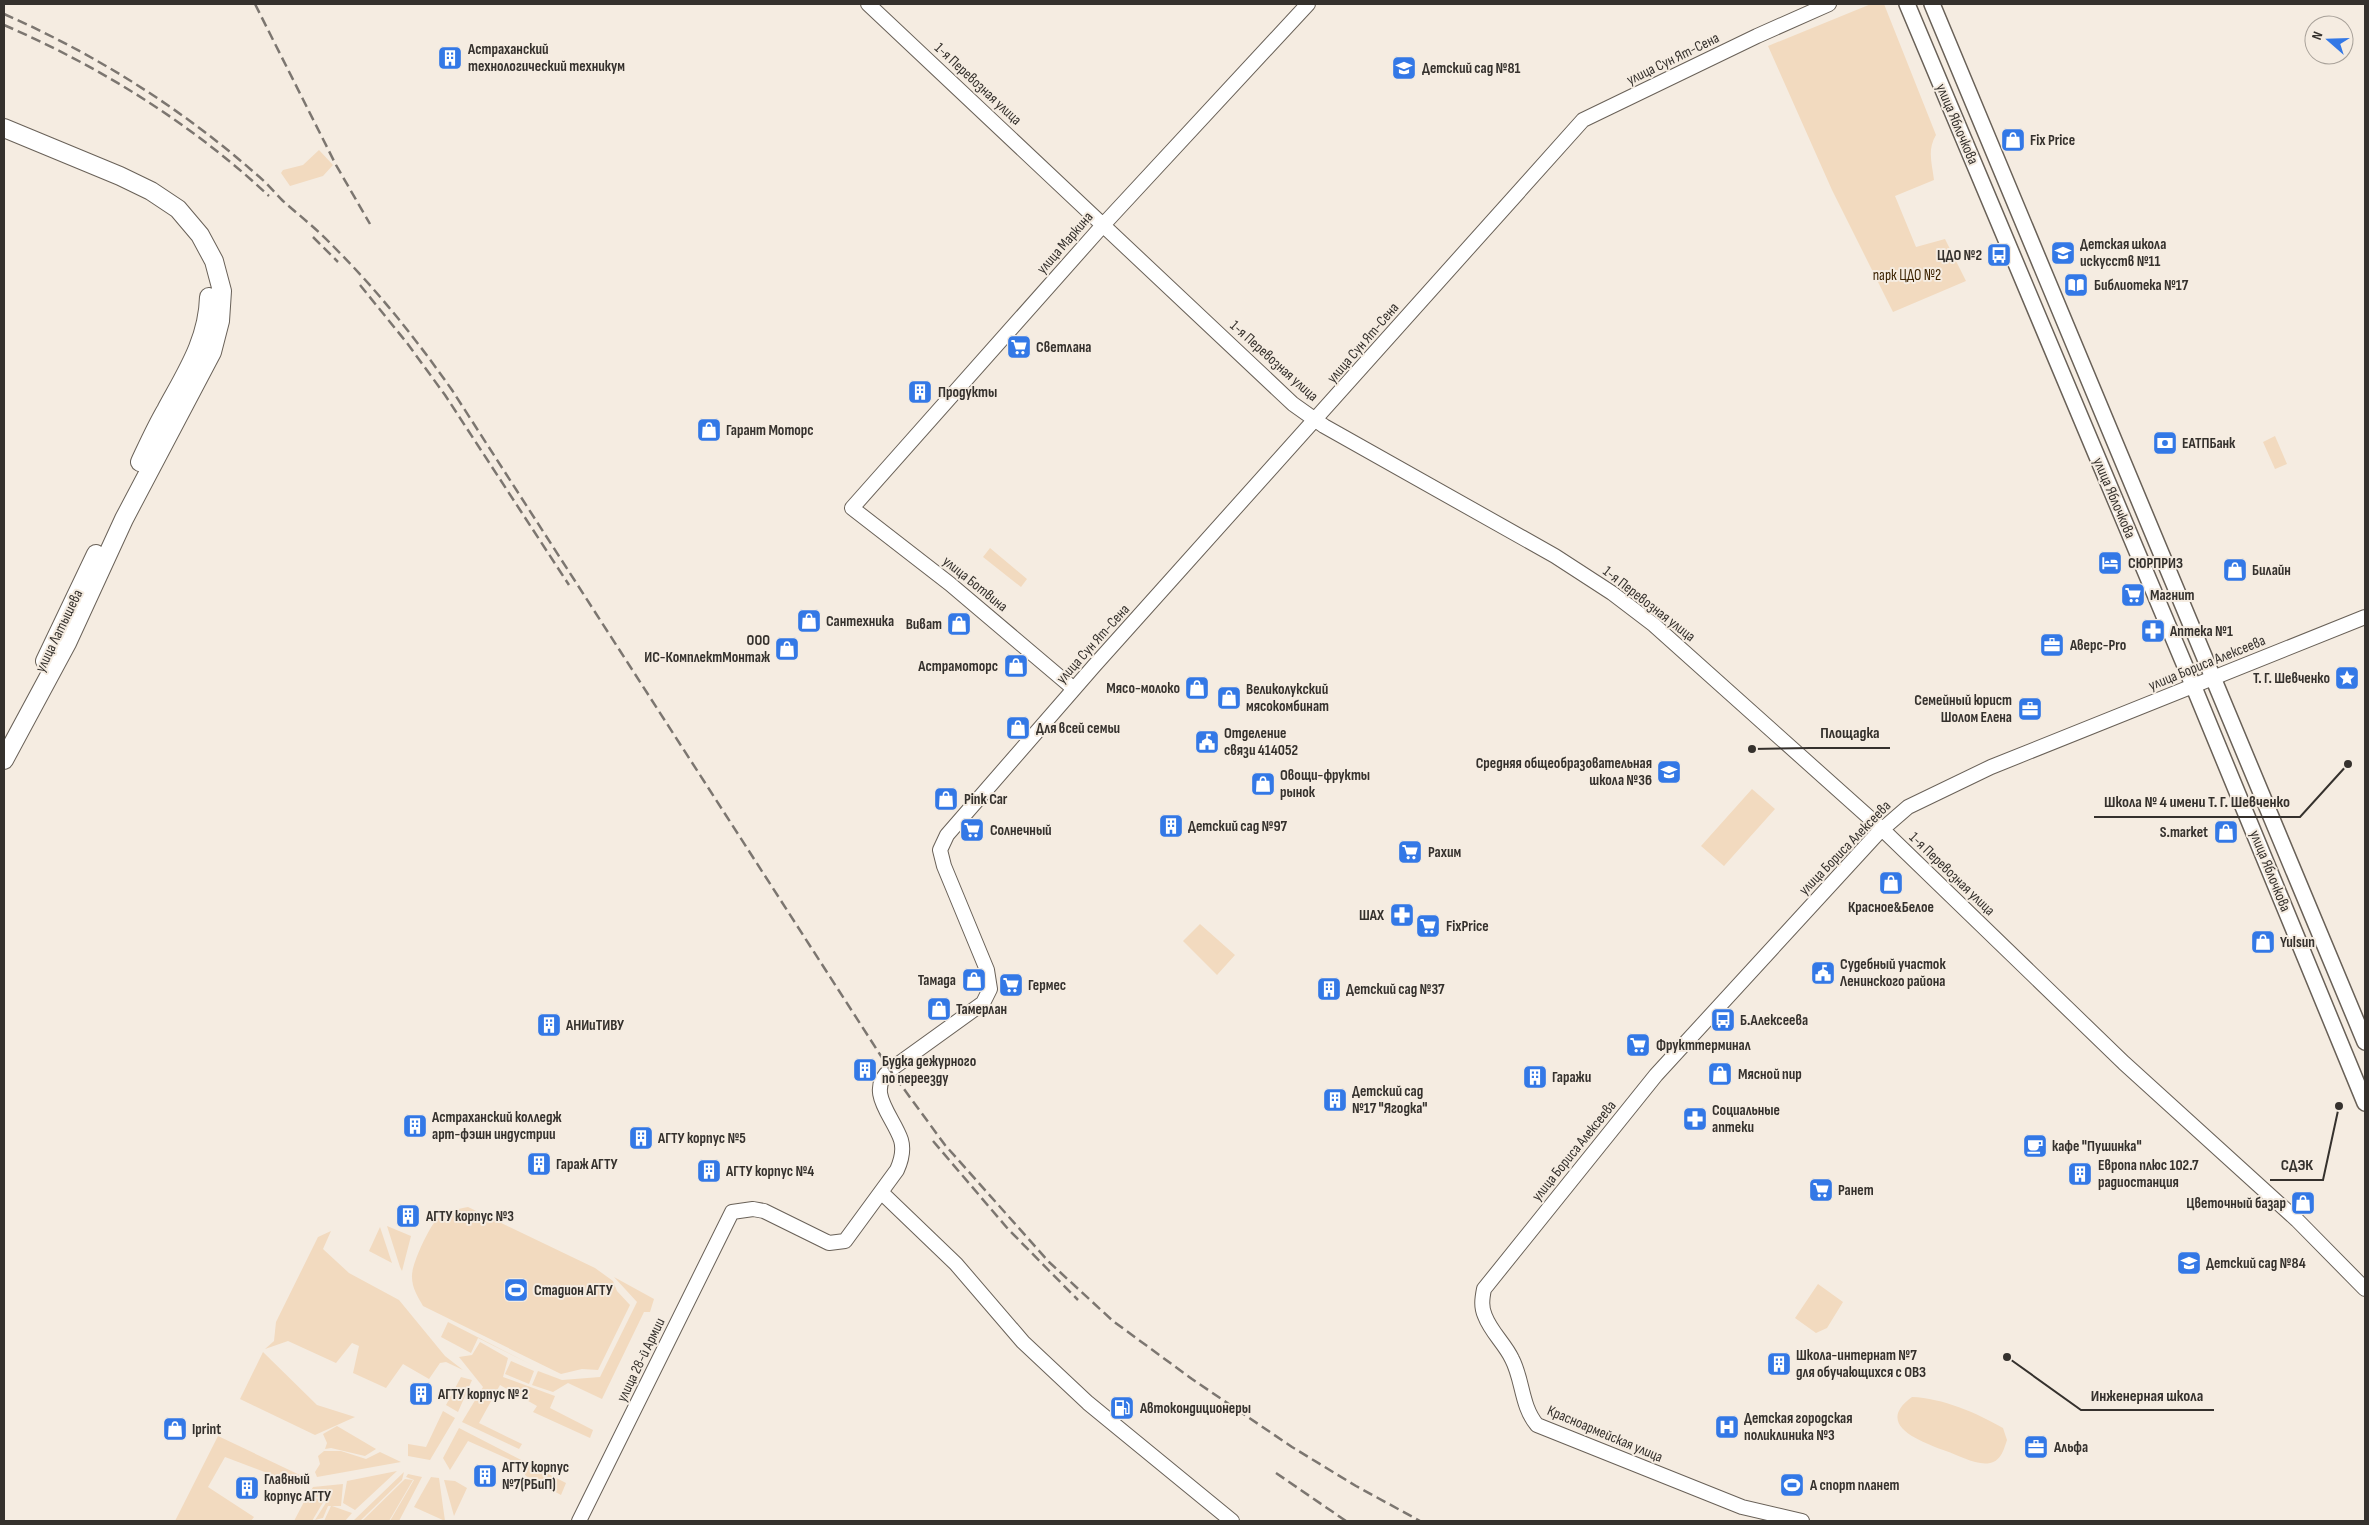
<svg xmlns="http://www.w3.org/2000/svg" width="2369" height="1525" viewBox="0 0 2369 1525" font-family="'Sofia Sans Condensed',sans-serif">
<rect width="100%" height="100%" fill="#f5ece1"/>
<path fill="#f2dabf" d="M1871,4h13l52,131c-9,15 -4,28 -2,45l-39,16 21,51 29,-8 21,42 -73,31 -61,-122 -64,-144z
M319,150l14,15 -10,11 -33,10 -9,-13 2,-3 20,-5z
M2275,436l12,28 -12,5 -12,-27z
M990,548l37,31 -6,8 -38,-30z
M1752,789l23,20 -51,57 -23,-20z
M1200,924l35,31 -18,20 -34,-34z
M468,1207l127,61 18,13 4,10 13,14 -32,65 -16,-1 -21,5 -138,-68c-5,-9 -11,-18 -11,-29 -1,-12 16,-47 24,-57 7,-8 22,-11 32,-13z
M387,1226l24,10 -9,35 -2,-4z
M380,1227l12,36 -23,-12z
M331,1231l-8,18 26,24 50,27 46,56 18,14 -17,-8 -6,1 -11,16 -26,-15 -17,24 -33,-15 6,-27 -7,-3 -16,20 -48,-22 -23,8 9,-8 2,-19 42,-85z
M614,1277l40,22 -4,13h-6l-42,87 -34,-16 -15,9 -21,-7 6,-14 24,9 38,-3 37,-75z
M1818,1284l25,18 -16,26 -11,5 -21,-15z
M448,1322l84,43 -54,-27 -7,15 -30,-16z
M480,1342l28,16 -5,19 52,19 -5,12 43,22 -3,8 -57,-26 4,-6 -37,-21 -21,38 43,21 -3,5 -57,-27 21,-35 -24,-30 13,-2z
M263,1352l54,53 38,12 -40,18 -75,-36z
M511,1361l23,10 -5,13 -24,-10z
M461,1377l11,3 -14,32 -12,-7z
M1912,1397c30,1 65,16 91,31l4,12c-3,9 -6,21 -17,23 -13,3 -32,-8 -44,-12 -24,-9 -73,-26 -34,-54z
M443,1411l12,7 -25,42 -22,-4v-12l18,3z
M337,1426l39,23 -11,7 -34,-8 -6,1 2,-6 -4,-9z
M459,1428l107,55 -5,12 -35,-19 -9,-13 -49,-22 -18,29 -7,-12z
M218,1436l86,41 -2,9 -77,-29 -17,30 46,30 -3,4h-76z
M324,1451h17l25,8 14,-7 21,10 -84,15 -2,-5 5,-8 -2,-8z
M397,1471l-42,39 -12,-7 4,-22z
M404,1472l-2,8 -42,41h-7z
M408,1474l14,3 -23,44h-9l24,-41 -8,-3z
M431,1477l8,1 6,43 -31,-14z
M405,1479l8,1 -24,41h-27z
M444,1480l11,1 12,7 -13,28z
M343,1484l-2,22h-9l20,7 -7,8h-21l7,-15h-3l-5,12 -8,2 14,-22 -21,-2 5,-9z
M306,1498l19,1 -13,22h-18z"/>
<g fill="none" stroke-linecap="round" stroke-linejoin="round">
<defs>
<path id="secondary" d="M868,4l425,400 31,22 231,130 57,37 42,32 228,204 242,234 173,157 68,69
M1074,689l-124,-105 -98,-76 252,-284 204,-220
M881,1192l75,72 67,78 65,61 144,118
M579,1521l153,-309 21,-3 11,2 65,32 16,-2 52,-71c4,-9 7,-20 4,-30 -8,-24 -36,-49 -11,-70l93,-67 7,-14 -3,-19 -43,-104 -4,-16 7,-15 147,-169 489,-546 174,-84 72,-32
M1802,1521l-60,-14 -205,-82c-16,-19 -14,-45 -25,-66 -7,-15 -21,-27 -27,-43 -4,-9 -3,-17 -1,-27l172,-214 222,-242 30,-26 83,-40 374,-150"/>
<path id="primary" d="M1907,4l286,681 172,418
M1932,4l433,1038"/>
<path id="highway" d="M4,128l116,48 31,15 27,18 22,26 14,26 8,30 -2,30 -8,31 -88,167 -57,124 -63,117
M140,462c8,-17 16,-35 26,-52 20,-37 42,-70 43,-113
M45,661l51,-107"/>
</defs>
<use href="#secondary" stroke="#696158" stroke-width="16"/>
<use href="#primary" stroke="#696158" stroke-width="18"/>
<use href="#highway" stroke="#696158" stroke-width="20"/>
<use href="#secondary" stroke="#fff" stroke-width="14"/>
<use href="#primary" stroke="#fff" stroke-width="15"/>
<use href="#highway" stroke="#fff" stroke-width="18"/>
<path stroke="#7c7670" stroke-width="2.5" stroke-dasharray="10 5" stroke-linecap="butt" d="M255,4l81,161 34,59
M4,14c91,40 177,94 252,160 10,8 18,18 27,27 17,15 35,29 51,46 44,44 82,92 118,143l438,680 55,75 104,117 64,59 79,58 100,68 64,39 64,35
M4,25c97,42 188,99 265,171
M313,237l25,25
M360,285l47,58 38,52 124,190
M933,1141l75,88 70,71
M1276,1473l70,48"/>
</g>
<defs>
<symbol id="building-square" viewBox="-11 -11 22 22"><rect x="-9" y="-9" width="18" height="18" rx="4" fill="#3378e6" stroke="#f5ece1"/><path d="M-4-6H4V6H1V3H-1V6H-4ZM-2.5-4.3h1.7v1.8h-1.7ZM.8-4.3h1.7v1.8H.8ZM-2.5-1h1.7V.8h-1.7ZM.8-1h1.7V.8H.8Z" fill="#fff"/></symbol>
<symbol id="school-square" viewBox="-11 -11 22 22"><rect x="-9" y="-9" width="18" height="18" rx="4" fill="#3378e6" stroke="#f5ece1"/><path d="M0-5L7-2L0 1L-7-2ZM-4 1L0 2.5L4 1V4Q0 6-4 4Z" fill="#fff"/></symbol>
<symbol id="shop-square" viewBox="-11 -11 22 22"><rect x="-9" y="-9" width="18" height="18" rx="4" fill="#3378e6" stroke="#f5ece1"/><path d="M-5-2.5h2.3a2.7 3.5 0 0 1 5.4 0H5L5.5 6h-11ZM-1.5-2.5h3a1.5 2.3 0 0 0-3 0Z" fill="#fff"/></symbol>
<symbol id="bus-square" viewBox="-11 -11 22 22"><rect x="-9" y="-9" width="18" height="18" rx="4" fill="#3378e6" stroke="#f5ece1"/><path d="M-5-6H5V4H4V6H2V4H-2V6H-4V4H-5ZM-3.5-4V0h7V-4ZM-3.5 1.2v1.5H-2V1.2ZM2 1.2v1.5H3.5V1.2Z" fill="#fff"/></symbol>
<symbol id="library-square" viewBox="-11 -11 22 22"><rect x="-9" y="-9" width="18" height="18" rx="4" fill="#3378e6" stroke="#f5ece1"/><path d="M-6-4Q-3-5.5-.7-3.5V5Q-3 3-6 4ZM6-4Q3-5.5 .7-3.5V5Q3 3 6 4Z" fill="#fff"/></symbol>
<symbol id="supermarket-square" viewBox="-11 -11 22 22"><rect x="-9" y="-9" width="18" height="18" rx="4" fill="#3378e6" stroke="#f5ece1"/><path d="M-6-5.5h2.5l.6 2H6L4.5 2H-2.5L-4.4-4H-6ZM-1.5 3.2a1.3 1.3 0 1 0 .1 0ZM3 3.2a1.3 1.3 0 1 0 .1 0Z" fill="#fff"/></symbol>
<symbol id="bank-square" viewBox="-11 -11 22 22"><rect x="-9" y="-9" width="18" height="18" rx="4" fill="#3378e6" stroke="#f5ece1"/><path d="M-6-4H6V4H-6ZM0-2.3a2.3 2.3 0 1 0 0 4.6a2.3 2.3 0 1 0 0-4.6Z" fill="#fff"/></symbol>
<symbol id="hotel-square" viewBox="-11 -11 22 22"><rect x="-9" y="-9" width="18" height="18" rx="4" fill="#3378e6" stroke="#f5ece1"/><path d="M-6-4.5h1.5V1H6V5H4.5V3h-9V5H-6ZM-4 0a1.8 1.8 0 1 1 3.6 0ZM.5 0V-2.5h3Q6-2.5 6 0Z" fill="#fff"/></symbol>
<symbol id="pharmacy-square" viewBox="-11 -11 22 22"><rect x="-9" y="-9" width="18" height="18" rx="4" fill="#3378e6" stroke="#f5ece1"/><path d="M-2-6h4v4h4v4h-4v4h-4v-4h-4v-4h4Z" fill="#fff"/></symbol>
<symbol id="office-square" viewBox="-11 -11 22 22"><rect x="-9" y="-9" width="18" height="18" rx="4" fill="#3378e6" stroke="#f5ece1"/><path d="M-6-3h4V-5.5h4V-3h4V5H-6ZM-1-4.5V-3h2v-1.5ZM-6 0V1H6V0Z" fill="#fff"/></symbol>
<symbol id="sight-square" viewBox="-11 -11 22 22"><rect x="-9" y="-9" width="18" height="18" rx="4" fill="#3378e6" stroke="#f5ece1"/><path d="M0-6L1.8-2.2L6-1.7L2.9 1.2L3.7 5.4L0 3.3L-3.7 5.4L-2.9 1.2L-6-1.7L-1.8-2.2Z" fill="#fff"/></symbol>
<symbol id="civic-square" viewBox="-11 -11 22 22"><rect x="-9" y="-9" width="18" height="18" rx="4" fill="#3378e6" stroke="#f5ece1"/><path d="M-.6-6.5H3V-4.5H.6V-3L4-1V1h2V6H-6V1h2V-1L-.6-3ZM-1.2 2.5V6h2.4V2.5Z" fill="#fff"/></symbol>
<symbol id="cafe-square" viewBox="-11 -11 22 22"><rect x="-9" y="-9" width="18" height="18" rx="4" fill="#3378e6" stroke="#f5ece1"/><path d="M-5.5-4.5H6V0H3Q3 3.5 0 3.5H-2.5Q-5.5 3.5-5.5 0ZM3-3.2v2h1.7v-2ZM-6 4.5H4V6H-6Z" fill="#fff"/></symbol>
<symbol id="stadium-square" viewBox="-11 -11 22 22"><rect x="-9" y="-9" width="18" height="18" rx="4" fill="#3378e6" stroke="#f5ece1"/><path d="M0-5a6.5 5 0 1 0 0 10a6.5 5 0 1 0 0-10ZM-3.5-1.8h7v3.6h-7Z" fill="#fff"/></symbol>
<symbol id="fuel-square" viewBox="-11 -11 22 22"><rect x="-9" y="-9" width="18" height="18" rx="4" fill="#3378e6" stroke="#f5ece1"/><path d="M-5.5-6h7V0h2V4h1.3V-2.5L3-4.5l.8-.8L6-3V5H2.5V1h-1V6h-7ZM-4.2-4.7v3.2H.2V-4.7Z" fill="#fff"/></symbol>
<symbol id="hospital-square" viewBox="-11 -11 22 22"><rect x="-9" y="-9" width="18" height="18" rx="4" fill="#3378e6" stroke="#f5ece1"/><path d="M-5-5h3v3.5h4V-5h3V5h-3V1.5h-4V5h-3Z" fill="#fff"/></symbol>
</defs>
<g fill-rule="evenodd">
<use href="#building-square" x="436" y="44" width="28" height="28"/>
<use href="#school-square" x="1390" y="54" width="28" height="28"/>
<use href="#shop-square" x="1999" y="126" width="28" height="28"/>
<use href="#school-square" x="2049" y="239" width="28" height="28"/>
<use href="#bus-square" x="1985" y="241" width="28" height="28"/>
<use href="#library-square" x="2062" y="271" width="28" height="28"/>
<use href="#supermarket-square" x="1005" y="333" width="28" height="28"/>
<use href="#building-square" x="906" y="378" width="28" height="28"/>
<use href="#shop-square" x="695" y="416" width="28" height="28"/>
<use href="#bank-square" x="2151" y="429" width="28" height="28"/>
<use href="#hotel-square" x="2096" y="549" width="28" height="28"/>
<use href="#shop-square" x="2221" y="556" width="28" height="28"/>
<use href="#supermarket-square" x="2119" y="581" width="28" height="28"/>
<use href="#shop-square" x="795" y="607" width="28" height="28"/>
<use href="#shop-square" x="945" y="610" width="28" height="28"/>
<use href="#pharmacy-square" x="2139" y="617" width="28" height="28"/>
<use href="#office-square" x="2038" y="631" width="28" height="28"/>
<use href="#shop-square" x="773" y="635" width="28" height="28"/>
<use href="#shop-square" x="1002" y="652" width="28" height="28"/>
<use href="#sight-square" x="2333" y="664" width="28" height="28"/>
<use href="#shop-square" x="1183" y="674" width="28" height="28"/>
<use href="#shop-square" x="1215" y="684" width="28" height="28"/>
<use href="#office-square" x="2016" y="695" width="28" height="28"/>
<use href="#shop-square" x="1004" y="714" width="28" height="28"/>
<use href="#civic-square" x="1193" y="728" width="28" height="28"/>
<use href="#school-square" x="1655" y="758" width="28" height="28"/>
<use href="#shop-square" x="1249" y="770" width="28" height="28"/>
<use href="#shop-square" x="932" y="785" width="28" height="28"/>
<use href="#building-square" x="1157" y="812" width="28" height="28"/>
<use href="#supermarket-square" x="958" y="816" width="28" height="28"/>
<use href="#shop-square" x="2212" y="818" width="28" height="28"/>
<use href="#supermarket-square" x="1396" y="838" width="28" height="28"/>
<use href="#shop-square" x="1877" y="869" width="28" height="28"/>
<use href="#pharmacy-square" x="1388" y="901" width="28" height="28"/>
<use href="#supermarket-square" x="1414" y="912" width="28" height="28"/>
<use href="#shop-square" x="2249" y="928" width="28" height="28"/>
<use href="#civic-square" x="1809" y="959" width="28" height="28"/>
<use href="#shop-square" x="960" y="966" width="28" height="28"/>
<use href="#supermarket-square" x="997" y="971" width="28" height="28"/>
<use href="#building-square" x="1315" y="975" width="28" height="28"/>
<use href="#shop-square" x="925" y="995" width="28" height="28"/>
<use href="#bus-square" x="1709" y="1006" width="28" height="28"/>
<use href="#building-square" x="535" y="1011" width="28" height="28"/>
<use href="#supermarket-square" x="1624" y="1031" width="28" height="28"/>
<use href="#building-square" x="851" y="1056" width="28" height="28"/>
<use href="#shop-square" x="1706" y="1060" width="28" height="28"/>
<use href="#building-square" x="1521" y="1063" width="28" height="28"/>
<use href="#building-square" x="1321" y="1086" width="28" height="28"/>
<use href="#pharmacy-square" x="1681" y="1105" width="28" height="28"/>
<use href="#building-square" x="401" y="1112" width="28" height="28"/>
<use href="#building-square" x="627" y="1124" width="28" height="28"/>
<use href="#cafe-square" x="2021" y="1132" width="28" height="28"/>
<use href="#building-square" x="525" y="1150" width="28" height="28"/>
<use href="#building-square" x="695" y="1157" width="28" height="28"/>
<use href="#building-square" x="2066" y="1160" width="28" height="28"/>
<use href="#supermarket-square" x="1807" y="1176" width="28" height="28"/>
<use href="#shop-square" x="2289" y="1189" width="28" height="28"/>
<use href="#building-square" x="394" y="1202" width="28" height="28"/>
<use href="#school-square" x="2175" y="1249" width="28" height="28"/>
<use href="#stadium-square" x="502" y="1276" width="28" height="28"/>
<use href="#building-square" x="1765" y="1350" width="28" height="28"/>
<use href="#building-square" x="407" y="1380" width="28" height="28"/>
<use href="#fuel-square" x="1108" y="1394" width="28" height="28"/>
<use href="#hospital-square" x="1713" y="1413" width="28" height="28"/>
<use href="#shop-square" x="161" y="1415" width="28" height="28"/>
<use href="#office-square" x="2022" y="1433" width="28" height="28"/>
<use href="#building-square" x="471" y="1462" width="28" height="28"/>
<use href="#stadium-square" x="1778" y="1471" width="28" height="28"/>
<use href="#building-square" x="233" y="1474" width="28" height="28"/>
</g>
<g text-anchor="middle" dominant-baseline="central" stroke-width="4" stroke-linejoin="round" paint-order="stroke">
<g font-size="15" font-weight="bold" fill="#35312d" stroke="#f5ece1" text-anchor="start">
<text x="468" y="49">Астраханский<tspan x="468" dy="17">технологический техникум</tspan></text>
<text x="1422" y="68">Детский сад №81</text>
<text x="2030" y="140">Fix Price</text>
<text x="2080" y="244">Детская школа<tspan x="2080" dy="17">искусств №11</tspan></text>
<text x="1982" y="255" text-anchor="end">ЦДО №2</text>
<text x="2094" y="285">Библиотека №17</text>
<text x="1036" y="347">Светлана</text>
<text x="938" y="392">Продукты</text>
<text x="726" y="430">Гарант Моторс</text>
<text x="2182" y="443">ЕАТПБанк</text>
<text x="2128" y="563">СЮРПРИЗ</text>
<text x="2252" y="570">Билайн</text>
<text x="2150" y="595">Магнит</text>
<text x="826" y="621">Сантехника</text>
<text x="942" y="624" text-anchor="end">Виват</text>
<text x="2170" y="631">Аптека №1</text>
<text x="770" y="640" text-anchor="end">ООО<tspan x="770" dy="17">ИС-КомплектМонтаж</tspan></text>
<text x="2070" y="645">Аверс-Pro</text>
<text x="998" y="666" text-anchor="end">Астрамоторс</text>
<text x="2330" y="678" text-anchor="end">Т. Г. Шевченко</text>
<text x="1180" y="688" text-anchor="end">Мясо-молоко</text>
<text x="1246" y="689">Великолукский<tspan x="1246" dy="17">мясокомбинат</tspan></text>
<text x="2012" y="700" text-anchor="end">Семейный юрист<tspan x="2012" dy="17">Шолом Елена</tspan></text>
<text x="1036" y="728">Для всей семьи</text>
<text x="1224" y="733">Отделение<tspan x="1224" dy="17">связи 414052</tspan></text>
<text x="1652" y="763" text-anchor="end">Средняя общеобразовательная<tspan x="1652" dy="17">школа №36</tspan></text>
<text x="1280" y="775">Овощи-фрукты<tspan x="1280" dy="17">рынок</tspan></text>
<text x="964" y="799">Pink Car</text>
<text x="1188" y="826">Детский сад №97</text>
<text x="990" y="830">Солнечный</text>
<text x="2208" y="832" text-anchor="end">S.market</text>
<text x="1428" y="852">Рахим</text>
<text x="1891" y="907" text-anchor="middle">Красное&amp;Белое</text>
<text x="1384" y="915" text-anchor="end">ШАХ</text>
<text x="1446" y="926">FixPrice</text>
<text x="2280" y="942">Yulsun</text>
<text x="1840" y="964">Судебный участок<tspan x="1840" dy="17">Ленинского района</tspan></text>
<text x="956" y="980" text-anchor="end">Тамада</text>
<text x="1028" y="985">Гермес</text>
<text x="1346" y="989">Детский сад №37</text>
<text x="956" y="1009">Тамерлан</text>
<text x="1740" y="1020">Б.Алексеева</text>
<text x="566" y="1025">АНИиТИВУ</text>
<text x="1656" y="1045">Фрукттерминал</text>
<text x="882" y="1061">Будка дежурного<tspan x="882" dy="17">по переезду</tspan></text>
<text x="1738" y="1074">Мясной пир</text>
<text x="1552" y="1077">Гаражи</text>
<text x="1352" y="1091">Детский сад<tspan x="1352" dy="17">№17 "Ягодка"</tspan></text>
<text x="1712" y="1110">Социальные<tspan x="1712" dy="17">аптеки</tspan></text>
<text x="432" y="1117">Астраханский колледж<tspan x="432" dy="17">арт-фэшн индустрии</tspan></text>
<text x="658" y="1138">АГТУ корпус №5</text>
<text x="2052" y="1146">кафе "Пушинка"</text>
<text x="556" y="1164">Гараж АГТУ</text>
<text x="2098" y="1165">Европа плюс 102.7<tspan x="2098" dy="17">радиостанция</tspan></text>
<text x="726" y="1171">АГТУ корпус №4</text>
<text x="1838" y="1190">Ранет</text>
<text x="2286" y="1203" text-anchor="end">Цветочный базар</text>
<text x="426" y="1216">АГТУ корпус №3</text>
<text x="2206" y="1263">Детский сад №84</text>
<text x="534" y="1290">Стадион АГТУ</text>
<text x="1796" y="1355">Школа-интернат №7<tspan x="1796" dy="17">для обучающихся с ОВЗ</tspan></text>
<text x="438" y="1394">АГТУ корпус № 2</text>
<text x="1140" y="1408">Автокондиционеры</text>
<text x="1744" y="1418">Детская городская<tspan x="1744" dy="17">поликлиника №3</tspan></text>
<text x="192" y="1429">Iprint</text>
<text x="2054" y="1447">Альфа</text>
<text x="502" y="1467">АГТУ корпус<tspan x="502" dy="17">№7(РБиП)</tspan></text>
<text x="264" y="1479">Главный<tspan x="264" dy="17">корпус АГТУ</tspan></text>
<text x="1810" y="1485">А спорт планет</text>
</g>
<g font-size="15" fill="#35312d" stroke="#f5ece1">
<text transform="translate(1673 59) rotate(-26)">улица Сун Ят-Сена</text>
<text transform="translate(978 84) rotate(43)">1-я Перевозная улица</text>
<text transform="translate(1957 124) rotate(67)">улица Яблочкова</text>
<text transform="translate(1065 243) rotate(-49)">улица Маркина</text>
<text transform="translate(1363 343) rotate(-49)">улица Сун Ят-Сена</text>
<text transform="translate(1274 361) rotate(42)">1-я Перевозная улица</text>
<text transform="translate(2114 498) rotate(67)">улица Яблочкова</text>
<text transform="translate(975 584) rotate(39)">улица Ботвина</text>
<text transform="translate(1649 604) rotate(38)">1-я Перевозная улица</text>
<text transform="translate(59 631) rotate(-64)">улица Латышева</text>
<text transform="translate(1093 644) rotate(-48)">улица Сун Ят-Сена</text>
<text transform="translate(2207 663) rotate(-22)">улица Бориса Алексеева</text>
<text transform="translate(1845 848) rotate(-46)">улица Бориса Алексеева</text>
<text transform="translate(2270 871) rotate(68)">улица Яблочкова</text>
<text transform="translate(1952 874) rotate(44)">1-я Перевозная улица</text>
<text transform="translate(1574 1151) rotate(-51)">улица Бориса Алексеева</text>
<text transform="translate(641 1360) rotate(-64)">улица 28-й Армии</text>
<text transform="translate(1605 1434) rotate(23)">Красноармейская улица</text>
</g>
<g font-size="15" fill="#3d2403" stroke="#f5ece1">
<text x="1907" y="275">парк ЦДО №2</text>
</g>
</g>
<path fill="none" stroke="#35312d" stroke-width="2" d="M1752 749L1810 748H1890M2348 764L2300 817H2094M2339 1106L2323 1180H2270M2007 1357L2081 1410H2214"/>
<g fill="#35312d" stroke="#f5ece1" stroke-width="2">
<circle cx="1752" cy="749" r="5"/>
<circle cx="2348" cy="764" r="5"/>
<circle cx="2339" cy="1106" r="5"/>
<circle cx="2007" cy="1357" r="5"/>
</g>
<g font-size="16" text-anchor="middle" font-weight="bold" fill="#35312d" stroke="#f5ece1" stroke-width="4" stroke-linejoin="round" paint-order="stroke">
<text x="1850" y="738">Площадка</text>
<text x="2197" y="807">Школа № 4 имени Т. Г. Шевченко</text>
<text x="2297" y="1170">СДЭК</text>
<text x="2147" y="1401">Инженерная школа</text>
</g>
<rect width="2369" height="1525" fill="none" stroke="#35312d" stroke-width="10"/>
<g transform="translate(2329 40) rotate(290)"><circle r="24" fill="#f5ece1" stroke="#a8a199"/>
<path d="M0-4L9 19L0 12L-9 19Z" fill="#3378e6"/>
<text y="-8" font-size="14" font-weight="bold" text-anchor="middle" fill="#35312d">N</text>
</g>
</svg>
